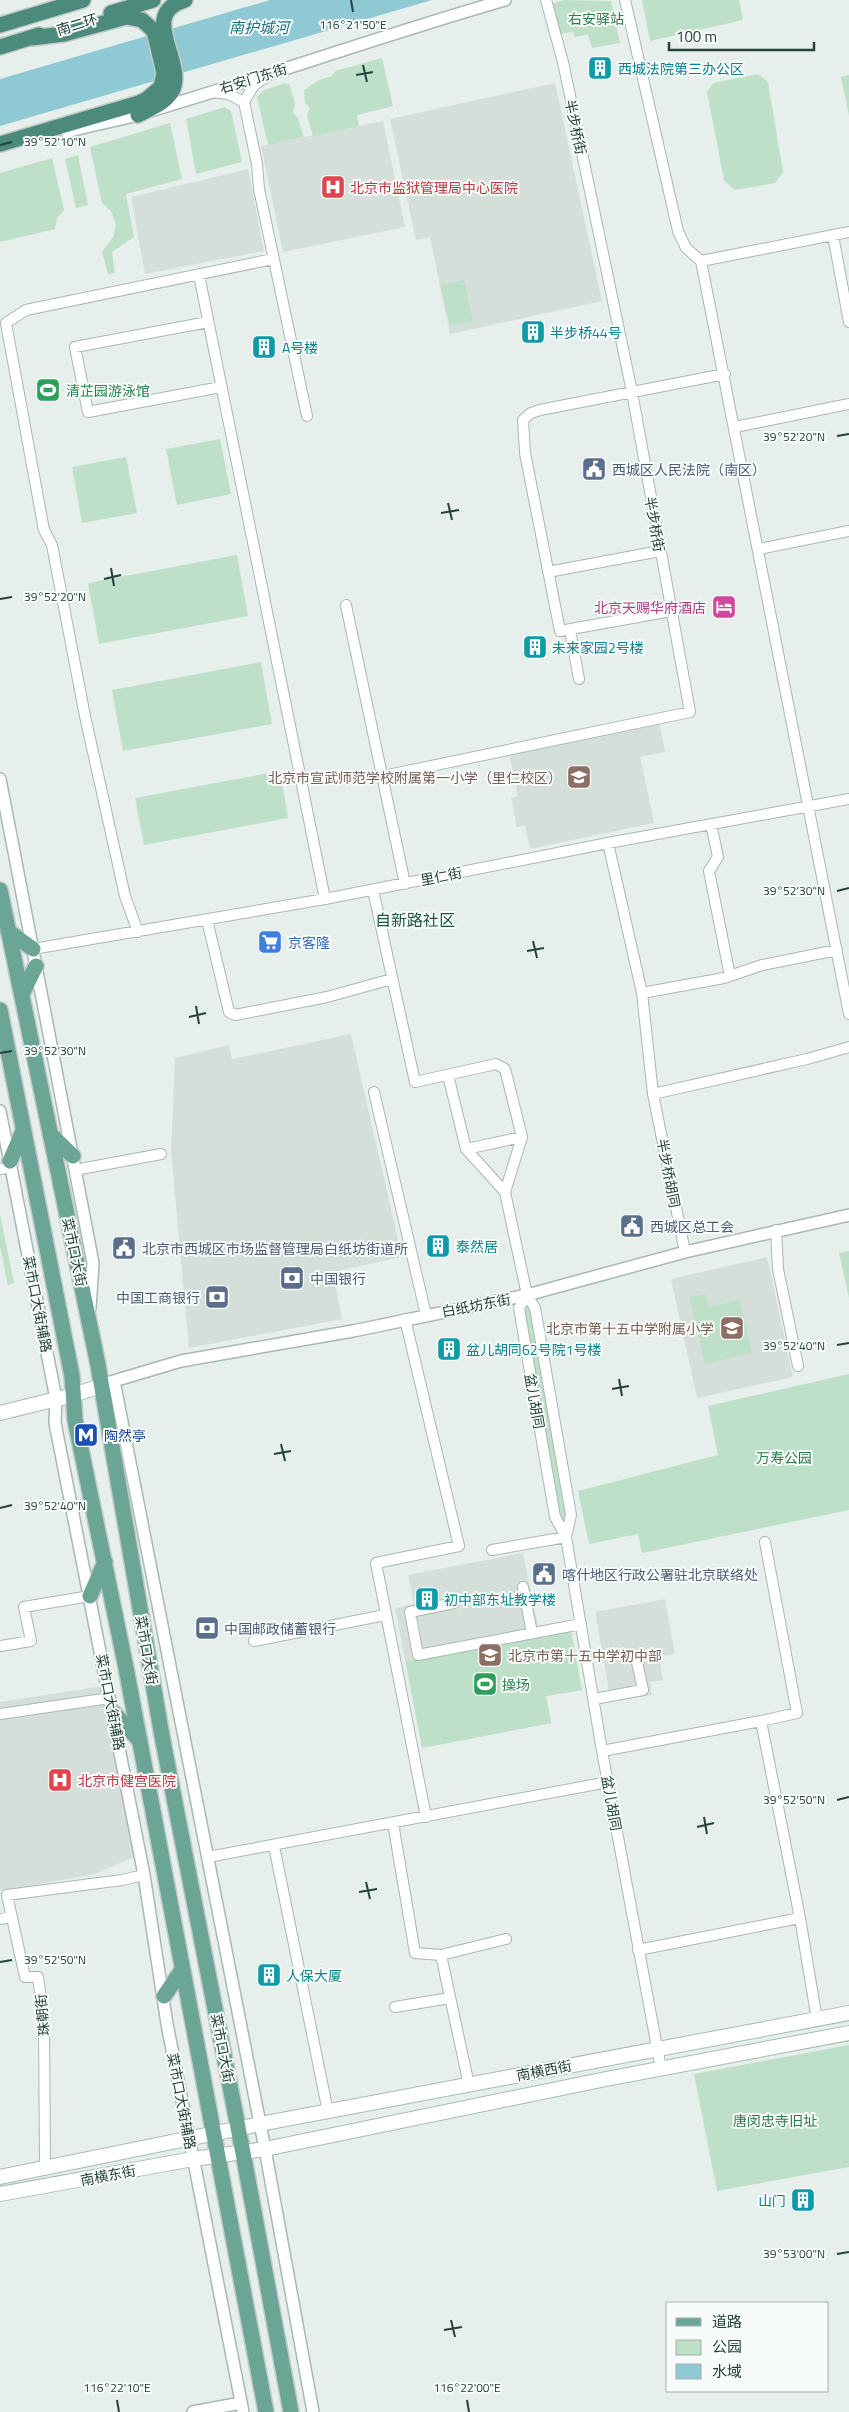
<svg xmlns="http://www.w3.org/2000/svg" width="849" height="2412" viewBox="0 0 849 2412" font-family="'Titillium Web','Noto Sans SC',sans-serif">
<rect width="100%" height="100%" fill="#e6efeb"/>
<path fill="#d4dfda" d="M555,83l47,218 -152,33 -20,-97 -14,3 -26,-121z
M383,121l22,106 -122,25 -22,-106z
M248,169l16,82 -119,23 -14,-77z
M659,721l6,31 -25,5 14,66 -124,26 -5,-23 -8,1 -6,-29 7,-2 -9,-43z
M351,1034l51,223 -69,15 9,47 -153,29 -18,-197 4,-93 54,-13 3,14z
M767,1257l26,120 -96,21 -26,-119z
M523,1553l15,73 31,-5 13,69 -36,6 5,27 -129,25 -27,-140 19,-4 -6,-29z
M665,1599l10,55 -16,3 4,23 -13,2 2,13 -41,7 -16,-90z
M103,1686l31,171 -39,17 -95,17v-189z"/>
<path fill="#bfe0c8" d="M564,0l47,1 9,42 -28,5 -4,-13 -13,2 -2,-5 -13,2 -9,-30z
M642,0h97l4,20 -93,21z
M382,58l11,48 -36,9 2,11 -46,10 -6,-20 3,-8 -5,-5 -1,-13 17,-11 11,-3 3,-5z
M758,74l10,8 15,90 -8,11 -41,7 -10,-10 -17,-88 6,-9z
M849,75v41l-8,-39z
M285,83l5,2 5,19 -2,9 5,5 6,19 -36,8 -11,-48 7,-7z
M225,107l6,4 11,51 -46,12 -10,-55z
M170,123l12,56 -56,15 8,43 -22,15 3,21 -7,1 -6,-22 11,-15 3,-13 -5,-13 -9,-8 -12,-56z
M78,155l10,50 -12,3 -11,-49z
M52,158l12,52 -7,8 -2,11 -55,13v-69z
M464,280l9,41 -23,5 -10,-41z
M220,439l11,55 -54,11 -11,-56z
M126,457l11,56 -55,10 -10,-56z
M237,555l11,61 -149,28 -11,-61z
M261,662l11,62 -149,27 -11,-61z
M280,771l8,47 -144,27 -9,-47z
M0,1214l14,69 -6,2 -8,-39z
M849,1251v47l-10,-45z
M705,1294l4,13 31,-7 12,53 -47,11 -16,-67z
M527,1295l8,13 36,207 -5,22 -11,-20 -36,-209z
M849,1374v136l-207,43 -4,-19 -49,10 -11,-53 140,-36 -10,-49z
M571,1631l11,59 -36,6 5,27 -129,25 -16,-86z
M849,2045v122l-132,24 -23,-117z"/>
<path fill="#8ec9d4" d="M270,0h162l-432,126v-47z"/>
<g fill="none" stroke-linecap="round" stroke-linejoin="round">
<defs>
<path id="minor" d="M625,0l53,231 8,17 15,13 148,753
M266,77l-12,8 -10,17 13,62 2,25 48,227
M212,92l16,2 16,8
M833,235l16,87
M701,261l148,-29
M199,275l126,624
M208,322l-133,25 13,65 133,-25
M735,427l114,-23
M759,549l90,-18
M548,572l112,-21
M346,605l59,279
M671,611l-111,20 -35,-178 -2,-33 8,-7 9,-3 185,-36
M570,630l9,49
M383,776l307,-64 -58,-320 -69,-330 -17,-62
M711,824l7,33 -9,14 21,105
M608,843l34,150 11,101 32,158
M373,890l42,192 81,-18 9,5 17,68 -17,55 22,103 8,13 36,207 -5,22
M207,920l22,92 6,3 92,-18 65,-18
M138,932l-13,-36 -40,-180 -33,-171 -8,-15 -38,-207 20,-13 247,-51
M33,949l292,-50 283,-56 241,-44
M642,993l82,-15 38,-13 75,-15
M448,1075l18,74
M374,1092l52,223
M653,1094l154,-35 42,-12
M0,1169l11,-2
M75,1170l86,-16
M505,1192l-39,-43 56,-12
M776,1230l2,39 20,97
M527,1295l-8,13 36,209 11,20 36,214 59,318
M405,1319l54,227 -83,17 50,254
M765,1542l32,171 -36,8 39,197 17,102
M492,1550l74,-13
M523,1587l9,46
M454,1603l-44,9 8,43 163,-31
M254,1641l131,-26
M0,1646l31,-5 -7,-34 66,-11
M594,1699l49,-9 -7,-33
M0,1714l110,-16
M602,1751l159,-30
M393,1823l22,130 26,2 28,130
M274,1846l54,266
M208,1857l400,-75
M0,1919l12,-2
M638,1950l162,-32
M441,1955l65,-16
M395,2007l55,-9
M45,2169l-1,-147 -6,-45h-13l-18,-82 115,-15 22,-5"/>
<path id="tertiary" d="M67,132c24,-7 49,-11 73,-18 123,-36 243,-79 365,-114
M0,779l93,484 -3,45
M0,1111l56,288 -1,24 89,452 23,149 76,388
M114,1381l151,768 48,263
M107,1383l74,-22 172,-30 174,-36 158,-43 164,-37
M193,2412l48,-9"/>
<path id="secondary" d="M0,1413l73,-18 28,-9
M0,2177l260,-53 589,-111
M0,2194l193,-35 72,-10 341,-70 243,-46"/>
<path id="primary" d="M0,890l98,475 64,371 81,417 48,259
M8,931l25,18
M22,994l14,-28
M0,1010l72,366 3,44 51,248 140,744
M50,1134l23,22
M10,1161l13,-30
M90,1596l15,-34
M113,1712l27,29
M164,1996l18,-26"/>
<path id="trunk" d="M111,13l42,-13
M0,25l83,-25
M0,47l39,-12
M138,115c11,-6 28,-12 34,-24 15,-28 -35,-77 13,-91
M0,144l139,-41 8,-4 14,-12 3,-14 -10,-42 -12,-11 -16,-3 -62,17 -33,4"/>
</defs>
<use href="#minor" stroke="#a8b8b2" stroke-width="12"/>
<use href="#tertiary" stroke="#a8b8b2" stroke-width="14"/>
<use href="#secondary" stroke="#a4bbb3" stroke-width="16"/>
<use href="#primary" stroke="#c2cac8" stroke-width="18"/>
<use href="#trunk" stroke="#c2cac8" stroke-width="18"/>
<use href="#minor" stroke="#fff" stroke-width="10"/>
<use href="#tertiary" stroke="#fff" stroke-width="11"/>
<use href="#secondary" stroke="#fff" stroke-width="14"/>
<use href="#primary" stroke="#6aa596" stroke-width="15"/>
<use href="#trunk" stroke="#4c8a7c" stroke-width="15"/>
</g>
<path fill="none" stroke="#24423a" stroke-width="2" d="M351,0l2,12M363,65l4,17M356,75l17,-3M0,145l12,-3M837,436l12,-2M448,503l4,17M441,513l18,-3M111,568l3,18M104,579l17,-4M0,599l12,-2M837,891l12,-3M533,941l4,17M527,951l17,-3M196,1006l3,18M189,1017l17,-4M0,1053l12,-2M837,1345l12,-2M619,1379l3,17M612,1389l17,-3M281,1444l4,17M274,1454l17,-3M0,1508l12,-3M837,1800l12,-3M704,1817l3,17M697,1827l17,-4M366,1882l4,17M359,1892l18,-3M0,1962l12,-2M837,2254l12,-2M451,2320l4,17M444,2330l18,-3M117,2400l2,12M467,2400l2,12"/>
<defs>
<symbol id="building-square" viewBox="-11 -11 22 22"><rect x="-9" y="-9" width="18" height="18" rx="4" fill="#0f9aa8" stroke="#f7fbf9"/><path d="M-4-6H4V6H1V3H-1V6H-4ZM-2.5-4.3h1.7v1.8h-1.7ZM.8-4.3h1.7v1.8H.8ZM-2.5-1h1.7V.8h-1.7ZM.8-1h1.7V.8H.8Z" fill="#fff"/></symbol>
<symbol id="hospital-square" viewBox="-11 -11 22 22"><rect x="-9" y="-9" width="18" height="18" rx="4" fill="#e0444e" stroke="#f7fbf9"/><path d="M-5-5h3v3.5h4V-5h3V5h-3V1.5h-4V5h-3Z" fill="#fff"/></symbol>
<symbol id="stadium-square" viewBox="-11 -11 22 22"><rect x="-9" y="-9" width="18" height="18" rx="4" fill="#2e9e5b" stroke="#f7fbf9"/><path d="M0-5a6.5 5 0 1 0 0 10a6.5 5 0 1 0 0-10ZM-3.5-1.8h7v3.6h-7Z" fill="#fff"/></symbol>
<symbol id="civic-square" viewBox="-11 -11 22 22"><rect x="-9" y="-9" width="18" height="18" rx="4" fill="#5c6f8a" stroke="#f7fbf9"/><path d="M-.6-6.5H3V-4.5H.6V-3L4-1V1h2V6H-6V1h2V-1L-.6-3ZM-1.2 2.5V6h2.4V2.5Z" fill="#fff"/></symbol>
<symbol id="hotel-square" viewBox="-11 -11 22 22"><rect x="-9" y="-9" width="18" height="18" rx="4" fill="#d1479c" stroke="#f7fbf9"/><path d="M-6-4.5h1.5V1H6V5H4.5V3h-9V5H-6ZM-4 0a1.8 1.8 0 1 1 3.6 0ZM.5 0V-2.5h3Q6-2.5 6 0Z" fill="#fff"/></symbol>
<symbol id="school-square" viewBox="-11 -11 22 22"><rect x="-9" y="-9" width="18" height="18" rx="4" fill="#8d6e63" stroke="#f7fbf9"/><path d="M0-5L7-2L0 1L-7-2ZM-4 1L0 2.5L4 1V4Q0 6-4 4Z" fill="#fff"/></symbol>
<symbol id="supermarket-square" viewBox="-11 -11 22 22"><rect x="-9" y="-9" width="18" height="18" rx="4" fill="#3f7fe0" stroke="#f7fbf9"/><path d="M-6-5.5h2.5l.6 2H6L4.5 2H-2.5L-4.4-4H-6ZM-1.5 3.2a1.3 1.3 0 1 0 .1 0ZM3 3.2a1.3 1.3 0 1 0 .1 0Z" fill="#fff"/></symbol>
<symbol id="bank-square" viewBox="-11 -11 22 22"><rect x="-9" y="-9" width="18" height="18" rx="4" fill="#5c6f8a" stroke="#f7fbf9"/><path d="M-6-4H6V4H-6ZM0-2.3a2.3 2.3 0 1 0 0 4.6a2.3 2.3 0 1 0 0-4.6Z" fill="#fff"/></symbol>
<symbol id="metro-square" viewBox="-11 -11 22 22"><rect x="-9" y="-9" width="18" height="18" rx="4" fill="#1a4fb4" stroke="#f7fbf9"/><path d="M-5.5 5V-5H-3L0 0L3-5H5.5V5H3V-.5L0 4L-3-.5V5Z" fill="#fff"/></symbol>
</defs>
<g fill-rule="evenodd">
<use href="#building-square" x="586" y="54" width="28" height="28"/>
<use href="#hospital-square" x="319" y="173" width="28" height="28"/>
<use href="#building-square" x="519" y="318" width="28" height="28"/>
<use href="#building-square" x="250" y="333" width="28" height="28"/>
<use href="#stadium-square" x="34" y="376" width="28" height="28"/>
<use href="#civic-square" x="580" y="455" width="28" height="28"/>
<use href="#hotel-square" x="710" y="593" width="28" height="28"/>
<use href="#building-square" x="521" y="633" width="28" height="28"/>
<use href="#school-square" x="565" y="763" width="28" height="28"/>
<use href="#supermarket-square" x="256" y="928" width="28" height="28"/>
<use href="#civic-square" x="618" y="1212" width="28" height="28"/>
<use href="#building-square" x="424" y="1232" width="28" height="28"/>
<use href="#civic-square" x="110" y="1234" width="28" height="28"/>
<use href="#bank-square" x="278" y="1264" width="28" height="28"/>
<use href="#bank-square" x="203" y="1283" width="28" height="28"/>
<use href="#school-square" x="718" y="1314" width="28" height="28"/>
<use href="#building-square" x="435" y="1335" width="28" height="28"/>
<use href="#metro-square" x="72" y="1421" width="28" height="28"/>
<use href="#civic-square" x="530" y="1560" width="28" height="28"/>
<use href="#building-square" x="413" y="1585" width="28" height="28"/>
<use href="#bank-square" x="193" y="1614" width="28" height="28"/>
<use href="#school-square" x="476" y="1641" width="28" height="28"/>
<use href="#stadium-square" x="471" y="1670" width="28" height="28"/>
<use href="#hospital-square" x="46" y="1766" width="28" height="28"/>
<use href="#building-square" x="255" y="1961" width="28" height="28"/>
<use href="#building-square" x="789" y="2186" width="28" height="28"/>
</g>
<g text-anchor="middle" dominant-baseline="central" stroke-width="4" stroke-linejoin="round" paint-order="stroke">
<g font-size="14" fill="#2d7a4b" stroke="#f7fbf9">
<text x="596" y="18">右安驿站</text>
<text x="784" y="1457">万寿公园</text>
<text x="775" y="2120">唐闵忠寺旧址</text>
</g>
<g font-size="14" fill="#24423a" stroke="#f7fbf9">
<text transform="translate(77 24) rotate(-17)">南二环</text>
<text transform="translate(253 78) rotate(-17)">右安门东街</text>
<text transform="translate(576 127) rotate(78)">半步桥街</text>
<text transform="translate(655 524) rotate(80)">半步桥街</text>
<text transform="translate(441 876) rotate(-11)">里仁街</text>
<text transform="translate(669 1173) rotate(79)">半步桥胡同</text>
<text transform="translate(75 1252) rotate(78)">菜市口大街</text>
<text transform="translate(38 1304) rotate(79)">菜市口大街辅路</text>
<text transform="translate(476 1305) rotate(-11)">白纸坊东街</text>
<text transform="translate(535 1401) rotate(80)">盆儿胡同</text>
<text transform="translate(147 1650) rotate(80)">菜市口大街</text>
<text transform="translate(111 1702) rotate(79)">菜市口大街辅路</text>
<text transform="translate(612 1803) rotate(80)">盆儿胡同</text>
<text transform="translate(42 2015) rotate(-95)">珠朝街</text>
<text transform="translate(223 2048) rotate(79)">菜市口大街</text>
<text transform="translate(544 2070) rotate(-11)">南横西街</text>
<text transform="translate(182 2101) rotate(79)">菜市口大街辅路</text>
<text transform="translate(108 2175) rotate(-11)">南横东街</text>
</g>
<g font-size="14" fill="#0d838f" stroke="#f7fbf9" text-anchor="start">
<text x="618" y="68">西城法院第三办公区</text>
<text x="550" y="332">半步桥44号</text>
<text x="282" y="347">A号楼</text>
<text x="552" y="647">未来家园2号楼</text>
<text x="456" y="1246">泰然居</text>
<text x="466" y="1349">盆儿胡同62号院1号楼</text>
<text x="444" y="1599">初中部东址教学楼</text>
<text x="286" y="1975">人保大厦</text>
<text x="786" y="2200" text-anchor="end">山门</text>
</g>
<g font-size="14" fill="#be3a42" stroke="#f7fbf9" text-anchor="start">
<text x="350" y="187">北京市监狱管理局中心医院</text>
<text x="78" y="1780">北京市健宫医院</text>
</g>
<g font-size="14" fill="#27864d" stroke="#f7fbf9" text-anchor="start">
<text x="66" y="390">清芷园游泳馆</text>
<text x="502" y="1684">操场</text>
</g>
<g font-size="14" fill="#4e5e75" stroke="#f7fbf9" text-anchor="start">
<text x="612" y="469">西城区人民法院（南区）</text>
<text x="650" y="1226">西城区总工会</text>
<text x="142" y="1248">北京市西城区市场监督管理局白纸坊街道所</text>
<text x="310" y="1278">中国银行</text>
<text x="200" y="1297" text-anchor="end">中国工商银行</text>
<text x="562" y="1574">喀什地区行政公署驻北京联络处</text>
<text x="224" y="1628">中国邮政储蓄银行</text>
</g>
<g font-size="14" fill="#b23c85" stroke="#f7fbf9" text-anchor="end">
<text x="706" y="607">北京天赐华府酒店</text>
</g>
<g font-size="14" fill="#785e54" stroke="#f7fbf9" text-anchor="end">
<text x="562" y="777">北京市宣武师范学校附属第一小学（里仁校区）</text>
<text x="714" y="1328">北京市第十五中学附属小学</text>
<text x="508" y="1655" text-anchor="start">北京市第十五中学初中部</text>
</g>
<g font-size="14" fill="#366cbe" stroke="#f7fbf9" text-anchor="start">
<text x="288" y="942">京客隆</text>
</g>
<g font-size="14" fill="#164399" stroke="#f7fbf9" text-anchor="start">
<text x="104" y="1435">陶然亭</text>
</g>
<g font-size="15" font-style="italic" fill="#1c6f80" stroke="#f7fbf9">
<text x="259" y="27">南护城河</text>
</g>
<g font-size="16" fill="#1f5548" stroke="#f7fbf9">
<text x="415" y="920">自新路社区</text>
</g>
</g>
<g font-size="12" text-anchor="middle" fill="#24423a" stroke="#f7fbf9" stroke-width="4" stroke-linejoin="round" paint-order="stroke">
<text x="353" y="29">116°21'50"E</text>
<text x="55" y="146">39°52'10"N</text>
<text x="794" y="441">39°52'20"N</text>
<text x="55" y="601">39°52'20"N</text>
<text x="794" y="895">39°52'30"N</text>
<text x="55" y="1055">39°52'30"N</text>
<text x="794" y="1350">39°52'40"N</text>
<text x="55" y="1510">39°52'40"N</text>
<text x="794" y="1804">39°52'50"N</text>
<text x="55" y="1964">39°52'50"N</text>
<text x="794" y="2258">39°53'00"N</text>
<text x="117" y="2392">116°22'10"E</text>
<text x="467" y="2392">116°22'00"E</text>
</g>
<rect x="666" y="2302" width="162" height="90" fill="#f7fbf9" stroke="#a3b1ad"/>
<rect x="676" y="2318" width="25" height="8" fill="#6aa596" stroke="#a3b1ad"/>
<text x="712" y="2327" font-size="15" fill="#24423a">道路</text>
<rect x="676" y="2340" width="25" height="15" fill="#bfe0c8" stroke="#a3b1ad"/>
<text x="712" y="2352" font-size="15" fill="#24423a">公园</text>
<rect x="676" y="2364" width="25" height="15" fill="#8ec9d4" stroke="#a3b1ad"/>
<text x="712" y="2377" font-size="15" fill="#24423a">水域</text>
<path d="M669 42v8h145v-8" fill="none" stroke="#24423a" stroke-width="2.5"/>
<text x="676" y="42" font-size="15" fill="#24423a" stroke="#f7fbf9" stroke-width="4" paint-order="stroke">100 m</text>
</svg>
